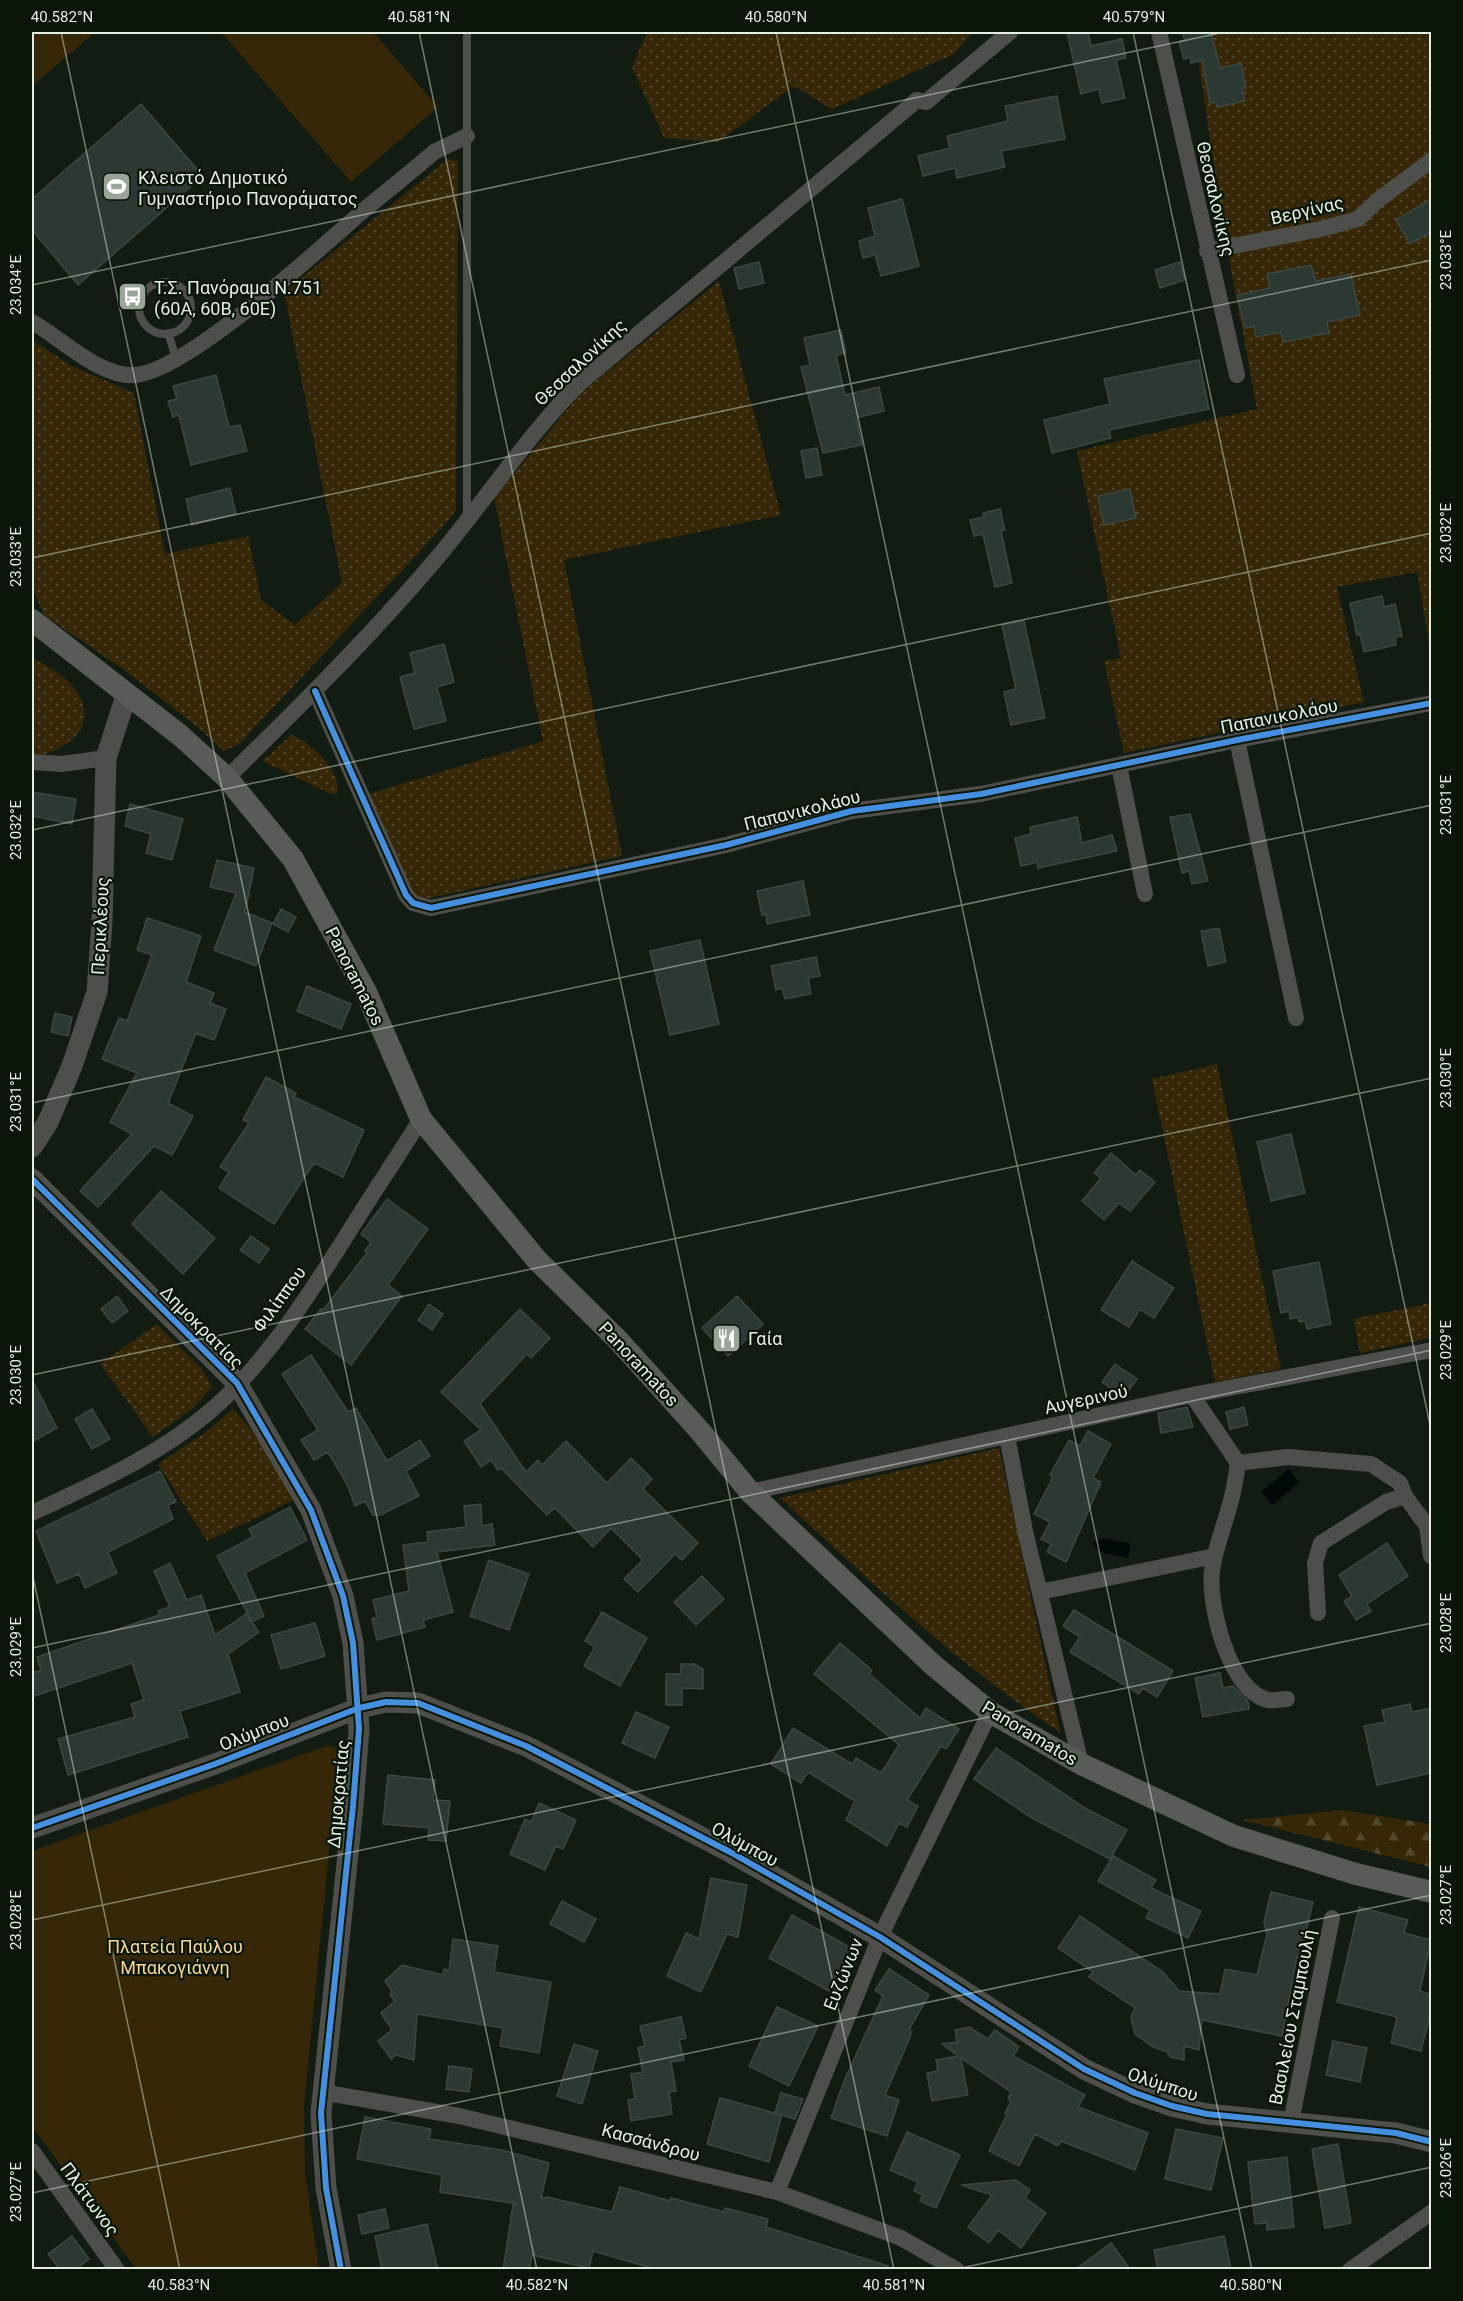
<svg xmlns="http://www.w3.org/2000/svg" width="1463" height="2301" viewBox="0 0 1463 2301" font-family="Roboto,sans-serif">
<defs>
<pattern id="grass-dots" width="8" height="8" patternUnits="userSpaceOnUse" patternTransform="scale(1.5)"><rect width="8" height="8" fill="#352708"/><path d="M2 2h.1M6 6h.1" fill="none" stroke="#52472c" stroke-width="1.8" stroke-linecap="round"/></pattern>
<pattern id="forest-firs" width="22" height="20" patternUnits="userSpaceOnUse" patternTransform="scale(1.5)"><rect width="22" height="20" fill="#352708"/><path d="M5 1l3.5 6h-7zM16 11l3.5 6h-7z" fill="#52472c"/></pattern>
</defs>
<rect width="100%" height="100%" fill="#121c12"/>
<path fill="url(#grass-dots)" d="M647,32h326l-19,22 -122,55 -38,-23 -76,56 -54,-4 -32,-71z
M1194,32h237v622l-14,-82 -80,15 27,115 -240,51 -20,-92 17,-3 -44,-207 180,-42 -32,-171z
M448,159l10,2 -2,348 -5,9 -213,227 -15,6 -24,-23 -76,-59 -79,-54 -12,-27v-248l40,26 62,27 31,161 83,-18 13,64 34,25 47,-42 -58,-291z
M719,281l62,234 -217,45 58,296 -192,42 -17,-1 -48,-102 178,-54 -49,-243 87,-105z
M32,657c15,10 38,20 47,38 20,35 -18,58 -47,62z
M291,735c18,5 53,38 46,59h-6l-68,-33z
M1217,1064l64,305 -66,13 -63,-303z
M1431,1303v35l-71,15 -7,-34z
M157,1324l44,44 11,19 -19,21 -40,29 -53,-73z
M233,1409l26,30 37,60 -89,42 -49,-77 47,-31z
M999,1448l61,284c-102,-67 -190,-151 -280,-234z"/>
<path fill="url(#forest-firs)" d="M1343,1810l88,14v43l-189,-47z"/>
<path fill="#352708" d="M32,32h63l-63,54z
M221,32h152l65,75 -87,75z
M329,1745l9,5 -1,21 -33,336 1,65 14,97h-183l-104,-143v-275z"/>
<path fill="#02090b" d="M1289,1469l10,14 -27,22 -11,-13z
M1103,1538l28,6 -3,14 -28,-6 -8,-9z"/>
<path fill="#2c3832" stroke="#3d4740" stroke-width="1.5" d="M1067,32h21l3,14 31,-7 4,19 -10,2 9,38 -23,5 -3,-14 -18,5z
M1182,32h29l9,36 21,-5 5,25h-4l3,13 -28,6 -1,-5 -6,1 -8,-43 -11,3 -1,-6 -6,2 -5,-17 6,-2z
M1057,96l8,43 -64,12 4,16 -48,11 -2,-10 -32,8 -5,-20 32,-8 -3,-12 61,-15 -3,-15z
M141,104l62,72 -125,109 -46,-55v-31z
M902,199l17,67 -38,10 -6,-21 -12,3 -4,-17 16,-5 -7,-28z
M1431,199v33l-21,12 -14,-24z
M759,262l5,21 -25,6 -5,-21z
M1180,262l5,18 -25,8 -5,-18z
M1311,265l5,16 35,-7 9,41 -33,7 2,11 -46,9 -2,-10 -25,5 -2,-11 -9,2 -8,-33 33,-7 -3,-14z
M841,330l5,23 -10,2 9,40 34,-8 5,24 -28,7 6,27 -39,8 -22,-86 9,-2 -6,-27z
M1199,360l10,49 -100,21 2,8 -59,15 -8,-33 66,-16 -6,-25z
M216,375l13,52 11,-2 7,26 -56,14 -12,-50 -6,2 -5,-16 9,-2 -4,-13z
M817,448l5,27 -16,3 -5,-27z
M230,488l6,26 -44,11 -6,-26z
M1130,489l6,29 -32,7 -6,-29z
M1000,509l5,21 -4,1 11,52 -17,4 -12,-53 -9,2 -4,-16 14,-3 -1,-4z
M1382,596l2,11 11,-3 7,32 -7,1 1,8 -32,7 -4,-18 -3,1 -7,-32z
M1024,621l21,97 -34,7 -7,-33 12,-3 -14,-64z
M444,644l10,38 -17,5 9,34 -32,8 -14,-52 15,-4 -5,-20z
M32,792l44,7 -4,25 -40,-8z
M130,804l53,15 -11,41 -26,-7 5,-19 -26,-8z
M1190,814l18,67 -16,3 -3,-13 -7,2 -12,-56z
M1077,817l5,26 30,-8 5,16 -79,17 -1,-6 -16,4 -6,-28 16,-4 -1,-7z
M217,860l37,8 -9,44 27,11 -16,43 -42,-16 22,-57 -26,-6z
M803,881l7,34 -43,9 -1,-10 -4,1 -5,-24z
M281,909l15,8 -8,15 -15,-8z
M147,918l54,18 -15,46 28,11 -4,10 16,6 -12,31 -18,-7 -28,70 25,13 -21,39 -18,-9 -56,61 -18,-16 52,-57 -22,-12 27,-49 -35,-14 17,-41 8,3 25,-66 -15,-5z
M1219,928l7,34 -18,4 -7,-35z
M700,940l19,84 -49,11 -20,-84z
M816,957l4,19 -12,2 3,16 -26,5 -3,-11 -6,2 -5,-24z
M307,986l44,18 -10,25 -44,-18z
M55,1013l17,4 -4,19 -17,-4z
M266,1077l30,16 -2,4 70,33 -21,47 -29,-14 -40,61 -55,-36 10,-16 -9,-5 29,-44 -6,-3z
M1291,1134l14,59 -34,8 -14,-59z
M1111,1153l25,22 4,-5 15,12 -25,29 -11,-8 -15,17 -22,-19 19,-23 -7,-5z
M161,1191l54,47 -32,36 -51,-50z
M387,1199l41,30 -40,56 14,11 -51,69 -46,-36 16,-20 2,1 44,-57 -2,-2 6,-9 -10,-8z
M251,1236l18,13 -10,14 -19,-13z
M1132,1261l42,27 -20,30 -14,-9 -11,18 -28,-17z
M1319,1262l12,62 -24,5 -2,-8 -6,1 -1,-5 -8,2 -1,-8 -8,2 -8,-42z
M117,1296l11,15 -16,12 -11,-14z
M737,1296l26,28 -35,32 -26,-28z
M429,1304l14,10 -11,16 -14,-10z
M520,1309l30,29 -19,20 -4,-4 -47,50 46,68 12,-12 4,5 24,-24 41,42 24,-25 21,21 -9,10 55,54 -16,17 -7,-6 -37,38 -14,-13 19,-19 -32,-32 -18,19 -38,-39 -8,7 -46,-47 -3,2 -7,-10 -10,7 -17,-26 17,-11 -40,-38z
M311,1355l37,57 8,-4 31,53 33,-21 10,16 -24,15 13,25 -39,19h-7l-8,-14 -10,5 -7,-20 -20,-34 -14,8 -13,-20 17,-10 -36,-56z
M1115,1364l22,15 -13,18 -22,-15z
M32,1379l25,49 -25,14z
M1187,1407l6,20 -32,6 -3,-20z
M1244,1407l4,18 -18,4 -4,-17z
M92,1409l18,30 -18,10 -17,-30z
M1088,1431l23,13 -18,34 8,4 -35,80 -19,-10 4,-8 -10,-5 9,-17 -16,-8 19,-37 -3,-2 19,-35 11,6z
M160,1471l16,31 -8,3 5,14 -65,33 9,21 -32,15 -6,-14 -22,9 -21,-52z
M481,1504l1,22 10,-2 3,21 -58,7 16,60 -30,8 2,7 -48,13 -5,-21 5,-2 -4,-17 36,-9 -6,-46 25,-3 -1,-10 39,-5 -2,-21z
M290,1507l17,33 -62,33 19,43 -12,6 -35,-66 36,-19 -4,-8z
M1387,1543l21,33 -41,28 4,7 -15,9 -12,-19 8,-5 -13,-21z
M489,1560l40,14 -20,56 -39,-14z
M170,1563l17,37 14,-5 14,40 31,-21 13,18 -31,22 12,38 -60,19 8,26 -120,38 -10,-36 77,-22 -4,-13 13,-4 -12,-37 -100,34v-25l9,-1 -4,-14 122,-42 -1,-4 12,-4 -16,-36z
M702,1576l22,23 -28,26 -22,-23z
M1074,1610l99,61 -16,26 -14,-9 -4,6 -69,-42 10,-15 -17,-11z
M602,1612l45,26 -27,48 -36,-20 11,-19 -10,-6z
M315,1623l10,33 -44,13 -10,-34z
M840,1643l32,27 -3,4 51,44 6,-10 33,21 -13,20 -5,-3 -34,54 11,6 -11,21 -8,-4 -12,23 -41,-26 9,-19 -47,-29 -7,11 -30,-19 22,-36 59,36 4,-6 25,15 18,-28 -85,-71z
M681,1664h13l9,5v20l-21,-1v17h-16v-31h15z
M1220,1673l3,15 10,-2 15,15 1,8 -46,8 -8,-39z
M1410,1704l2,8 19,-4v65l-54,12 -13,-59 21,-4 -3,-12z
M636,1712l33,15 -14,31 -33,-15z
M996,1748l89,60 42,22 -17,29 -78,-41 -58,-39z
M388,1775l47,5 -2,20 17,1 -4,40 -18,-1 1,-12 -46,-4z
M539,1803l37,17 -13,29 -7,-3 -11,24 -35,-16 15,-35 6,3z
M1113,1856l43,24 -5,8 50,23 -13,27 -42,-20 4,-8 -52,-29z
M711,1878l36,7 -9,52 -11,-3 -26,58 -34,-16 19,-43 13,6z
M1271,1892l42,10 -13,55 -3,-1 -15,80 -80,-16 -3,30 -15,-4v14l-14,-3 -3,-5 -14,-5 -18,-13 -4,-17 4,-9 -46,-31 4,-5 -35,-24 22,-32 83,56 16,19 41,3 5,-25 32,6 10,-41 -3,-12z
M562,1901l34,18 -12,23 -34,-18z
M1359,1907l49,13 -4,13 27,7 -11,51 11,3v17l-10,40 -30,-8 6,-26 -60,-15z
M792,1915l61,34 -24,42 -60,-33z
M453,1939l45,7 -4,26 57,10 -12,71 -39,-7 3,-18 -86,-14 -3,46 -18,-5 -5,4 -13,-18 14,-11 -11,-17 14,-12 -5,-6 2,-4 -7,-10 17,-16 41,10 1,-6 5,1z
M889,1969l40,26 -19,33 1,7 -26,60 14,5 -12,36 -56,-18 13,-37 39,-85 -8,-6z
M777,2007l41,19 -29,60 -40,-20z
M681,2017l5,21 -7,2 5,20 -13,2 5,29 -7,1 3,22 -41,7 -3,-21 7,-1 -4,-25 12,-2 -5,-24 7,-2 -5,-20z
M969,2027l19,12 7,-9 24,17 -6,9 72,39 -7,12 70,26 -13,37 -74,-29 -3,5 -23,-12 -16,32 -30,-15 18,-37 -2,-1 6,-12 -3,-2 3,-7 -50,-34 7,37 -36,6 -5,-28 11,-2 -2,-11 22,-4 -16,-12 15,-2 -2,-12z
M1333,2041l34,7 -7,34 -34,-7z
M574,2044l24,7 -16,53 -25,-8z
M449,2066l23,3 -3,23 -23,-3z
M781,2093l22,6 -8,20 -20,-6z
M720,2098l62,17 -13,47 -62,-18z
M365,2117l66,12 -2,10 73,11 47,13 -8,35 6,-1 65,15 8,-25 50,14 1,-3 53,14 1,-4 43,11 -2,8 122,39 -1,4h-229l-65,-19 -4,17 -57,-13 -3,15h-26l10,-65 5,-1 -78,-12 2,-17 -85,-16z
M1176,2129l47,9 -12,52 -46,-11z
M907,2132l53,23 -24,53 -16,-7 3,-6 -9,-4 4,-9 -28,-12z
M1338,2144l13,79 -26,5 -13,-79z
M1287,2157l7,70 -27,3v-7l-12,1 -7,-62z
M1016,2180l14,10 -5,8 21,15 -25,35 -23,-18 -9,13 -21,-16 24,-32 -31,-10z
M385,2209l4,19 -27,6 -4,-19z
M427,2224l11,46h-56l-7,-34z
M72,2236l17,23 -14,11h-15l-12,-16z
M1224,2236l7,34h-73l-4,-20z
M1111,2243l20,27h-56z"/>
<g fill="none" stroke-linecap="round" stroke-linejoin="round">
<path stroke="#4e4f4b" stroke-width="8" d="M467,32v484
M139 308a26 26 0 1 1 52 0a26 26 0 1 1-52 0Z
M168,333l8,25"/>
<path stroke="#4e4f4b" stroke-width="16" d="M1159,32l78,343
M1207,251l114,-22 37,-10 20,-19 54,-40
M32,322c29,16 69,56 103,53 53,-4 185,-127 229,-165 23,-19 47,-38 70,-58l33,-16
M315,691l91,204 7,8 18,5 295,-63 126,-34 129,-17 256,-54 195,-37
M1237,740l59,278
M32,762l30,2 44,-6
M1119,765l26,129
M227,778c70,-69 140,-138 204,-213 52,-60 94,-128 150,-183l336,-282 9,2 84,-70
M1192,1395l46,68 50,-6 83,7 29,19 5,13 22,30 4,30
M1007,1436l18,95 56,233
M1238,1463c-2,14 -4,28 -8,41 -6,23 -15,44 -18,67 -4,34 17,120 56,129 6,1 13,-1 19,-1
M750,1492l442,-97 240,-45
M32,1513c64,-30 130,-59 184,-107 52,-46 97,-117 134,-176 23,-37 48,-74 71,-111
M1040,1592l175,-36
M1318,1613l-3,-50 6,-20 65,-41 19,-6
M322,2092l137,24 318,76 124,46 56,32
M1291,2122l41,-204
M32,2151l85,119
M777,2192l103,-255 110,-225
M1350,2270l82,-58"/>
<path stroke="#4e4f4b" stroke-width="21" d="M32,1147l16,-25 24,-56 25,-74 5,-70 4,-164 21,-65
M32,1179l205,204 74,127 32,86 10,47 6,86 -6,77 -32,307 5,75 15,82
M32,1828l183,-64 144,-56 27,-6 32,1 108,43 204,106 150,85 204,132 51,24 37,13 35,8 189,19 36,9"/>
<path stroke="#595b56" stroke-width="22" d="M32,620l149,116 46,42 66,81 73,133 55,127 115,140 82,81 82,91 50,61 183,173 57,47 91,52 153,72 122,38 76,18"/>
<defs>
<path id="cycleway" d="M315,691l91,204 7,8 18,5 295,-63 126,-34 129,-17 256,-54 195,-37
M32,1179l205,204 74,127 32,86 10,47 6,86 -6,77 -32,307 5,75 15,82
M32,1828l183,-64 144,-56 27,-6 32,1 108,43 204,106 150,85 204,132 51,24 37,13 35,8 189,19 36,9"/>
</defs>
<use href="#cycleway" stroke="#071607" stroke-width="10"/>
<use href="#cycleway" stroke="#468fdf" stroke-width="6"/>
</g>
<path fill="none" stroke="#e4efe3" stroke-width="1.5" stroke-opacity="0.45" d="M61,32l476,2238M419,32l475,2238M776,32l476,2238M1133,32l299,1402M32,285l1193,-253M32,558l1400,-298M32,830l1400,-297M32,1103l1400,-298M32,1375l1400,-297M32,1572l148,698M32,1648l1400,-298M32,1920l1400,-297M32,2193l1400,-298M952,2270l480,-103"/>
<defs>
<symbol id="stadium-square" viewBox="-11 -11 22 22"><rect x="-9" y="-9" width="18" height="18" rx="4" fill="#9aa59a" stroke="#071607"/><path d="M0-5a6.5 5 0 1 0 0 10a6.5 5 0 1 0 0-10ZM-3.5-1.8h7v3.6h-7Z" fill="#fff"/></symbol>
<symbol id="bus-square" viewBox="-11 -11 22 22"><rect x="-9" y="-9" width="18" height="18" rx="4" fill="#9aa59a" stroke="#071607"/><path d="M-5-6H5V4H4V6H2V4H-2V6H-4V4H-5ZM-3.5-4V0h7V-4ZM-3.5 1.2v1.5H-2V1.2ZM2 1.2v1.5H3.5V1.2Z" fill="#fff"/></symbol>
<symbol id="restaurant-square" viewBox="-11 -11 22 22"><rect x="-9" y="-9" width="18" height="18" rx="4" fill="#9aa59a" stroke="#071607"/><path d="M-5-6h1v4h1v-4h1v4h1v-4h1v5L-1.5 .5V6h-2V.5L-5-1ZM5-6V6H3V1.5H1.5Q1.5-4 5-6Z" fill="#fff"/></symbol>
</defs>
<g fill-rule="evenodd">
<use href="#stadium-square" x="100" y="170" width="33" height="33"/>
<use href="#bus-square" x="116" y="280" width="33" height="33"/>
<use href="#restaurant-square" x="710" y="1322" width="33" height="33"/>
</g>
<g text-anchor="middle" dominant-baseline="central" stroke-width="4.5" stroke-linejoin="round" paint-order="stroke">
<g font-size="18" fill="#e4efe3" stroke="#071607" text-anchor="start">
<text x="138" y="177">Κλειστό Δημοτικό<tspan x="138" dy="21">Γυμναστήριο Πανοράματος</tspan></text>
<text x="154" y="287">Τ.Σ. Πανόραμα Ν.751<tspan x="154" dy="21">(60A, 60B, 60E)</tspan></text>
<text x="748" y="1338">Γαία</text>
</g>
<g font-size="18" fill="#e4efe3" stroke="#071607">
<text transform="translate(1216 199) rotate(77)">Θεσσαλονίκης</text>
<text transform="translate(1307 210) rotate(-13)">Βεργίνας</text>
<text transform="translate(580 362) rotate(-43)">Θεσσαλονίκης</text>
<text transform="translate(1279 716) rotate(-11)">Παπανικολάου</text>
<text transform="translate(802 810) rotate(-14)">Παπανικολάου</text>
<text transform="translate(100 926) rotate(-87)">Περικλέους</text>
<text transform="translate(355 976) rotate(63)">Panoramatos</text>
<text transform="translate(279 1299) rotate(-54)">Φιλίππου</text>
<text transform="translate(202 1327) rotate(45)">Δημοκρατίας</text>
<text transform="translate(639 1364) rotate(47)">Panoramatos</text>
<text transform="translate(1086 1399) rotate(-12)">Αυγερινού</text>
<text transform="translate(254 1732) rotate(-21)">Ολύμπου</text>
<text transform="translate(1030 1733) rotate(31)">Panoramatos</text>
<text transform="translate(338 1794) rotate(-85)">Δημοκρατίας</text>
<text transform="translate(745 1844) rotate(29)">Ολύμπου</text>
<text transform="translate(843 1974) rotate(-68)">Ευζώνων</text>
<text transform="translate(1292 2017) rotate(-79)">Βασιλείου Σταμπουλή</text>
<text transform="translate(1163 2084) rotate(18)">Ολύμπου</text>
<text transform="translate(651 2142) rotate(15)">Κασσάνδρου</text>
<text transform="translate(90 2199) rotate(54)">Πλάτωνος</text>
</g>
<g font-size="18" fill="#fdd593" stroke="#071607">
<text x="175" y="1946">Πλατεία Παύλου<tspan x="175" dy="21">Μπακογιάννη</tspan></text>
</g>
</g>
<rect width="1463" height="2301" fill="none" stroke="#071607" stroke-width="66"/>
<rect x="33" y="33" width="1397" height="2235" fill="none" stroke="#e4efe3" stroke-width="2"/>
<g font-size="15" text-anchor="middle" fill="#e4efe3">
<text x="62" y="22">40.582°N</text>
<text x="419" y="22">40.581°N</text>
<text x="776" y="22">40.580°N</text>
<text x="1134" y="22">40.579°N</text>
<text transform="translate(1446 260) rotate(-90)" y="5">23.033°E</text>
<text transform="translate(16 285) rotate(-90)" y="5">23.034°E</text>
<text transform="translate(1446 533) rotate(-90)" y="5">23.032°E</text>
<text transform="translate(16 557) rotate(-90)" y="5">23.033°E</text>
<text transform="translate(1446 805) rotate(-90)" y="5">23.031°E</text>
<text transform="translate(16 830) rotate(-90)" y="5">23.032°E</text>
<text transform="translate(1446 1078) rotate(-90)" y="5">23.030°E</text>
<text transform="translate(16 1102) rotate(-90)" y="5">23.031°E</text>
<text transform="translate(1446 1350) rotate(-90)" y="5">23.029°E</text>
<text transform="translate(16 1375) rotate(-90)" y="5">23.030°E</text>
<text transform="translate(1446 1623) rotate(-90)" y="5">23.028°E</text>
<text transform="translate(16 1647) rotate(-90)" y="5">23.029°E</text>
<text transform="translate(1446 1895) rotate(-90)" y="5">23.027°E</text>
<text transform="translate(16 1920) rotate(-90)" y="5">23.028°E</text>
<text transform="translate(1446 2168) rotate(-90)" y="5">23.026°E</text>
<text transform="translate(16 2192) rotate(-90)" y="5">23.027°E</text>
<text x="179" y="2290">40.583°N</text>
<text x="537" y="2290">40.582°N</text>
<text x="894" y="2290">40.581°N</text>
<text x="1251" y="2290">40.580°N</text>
</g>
</svg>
